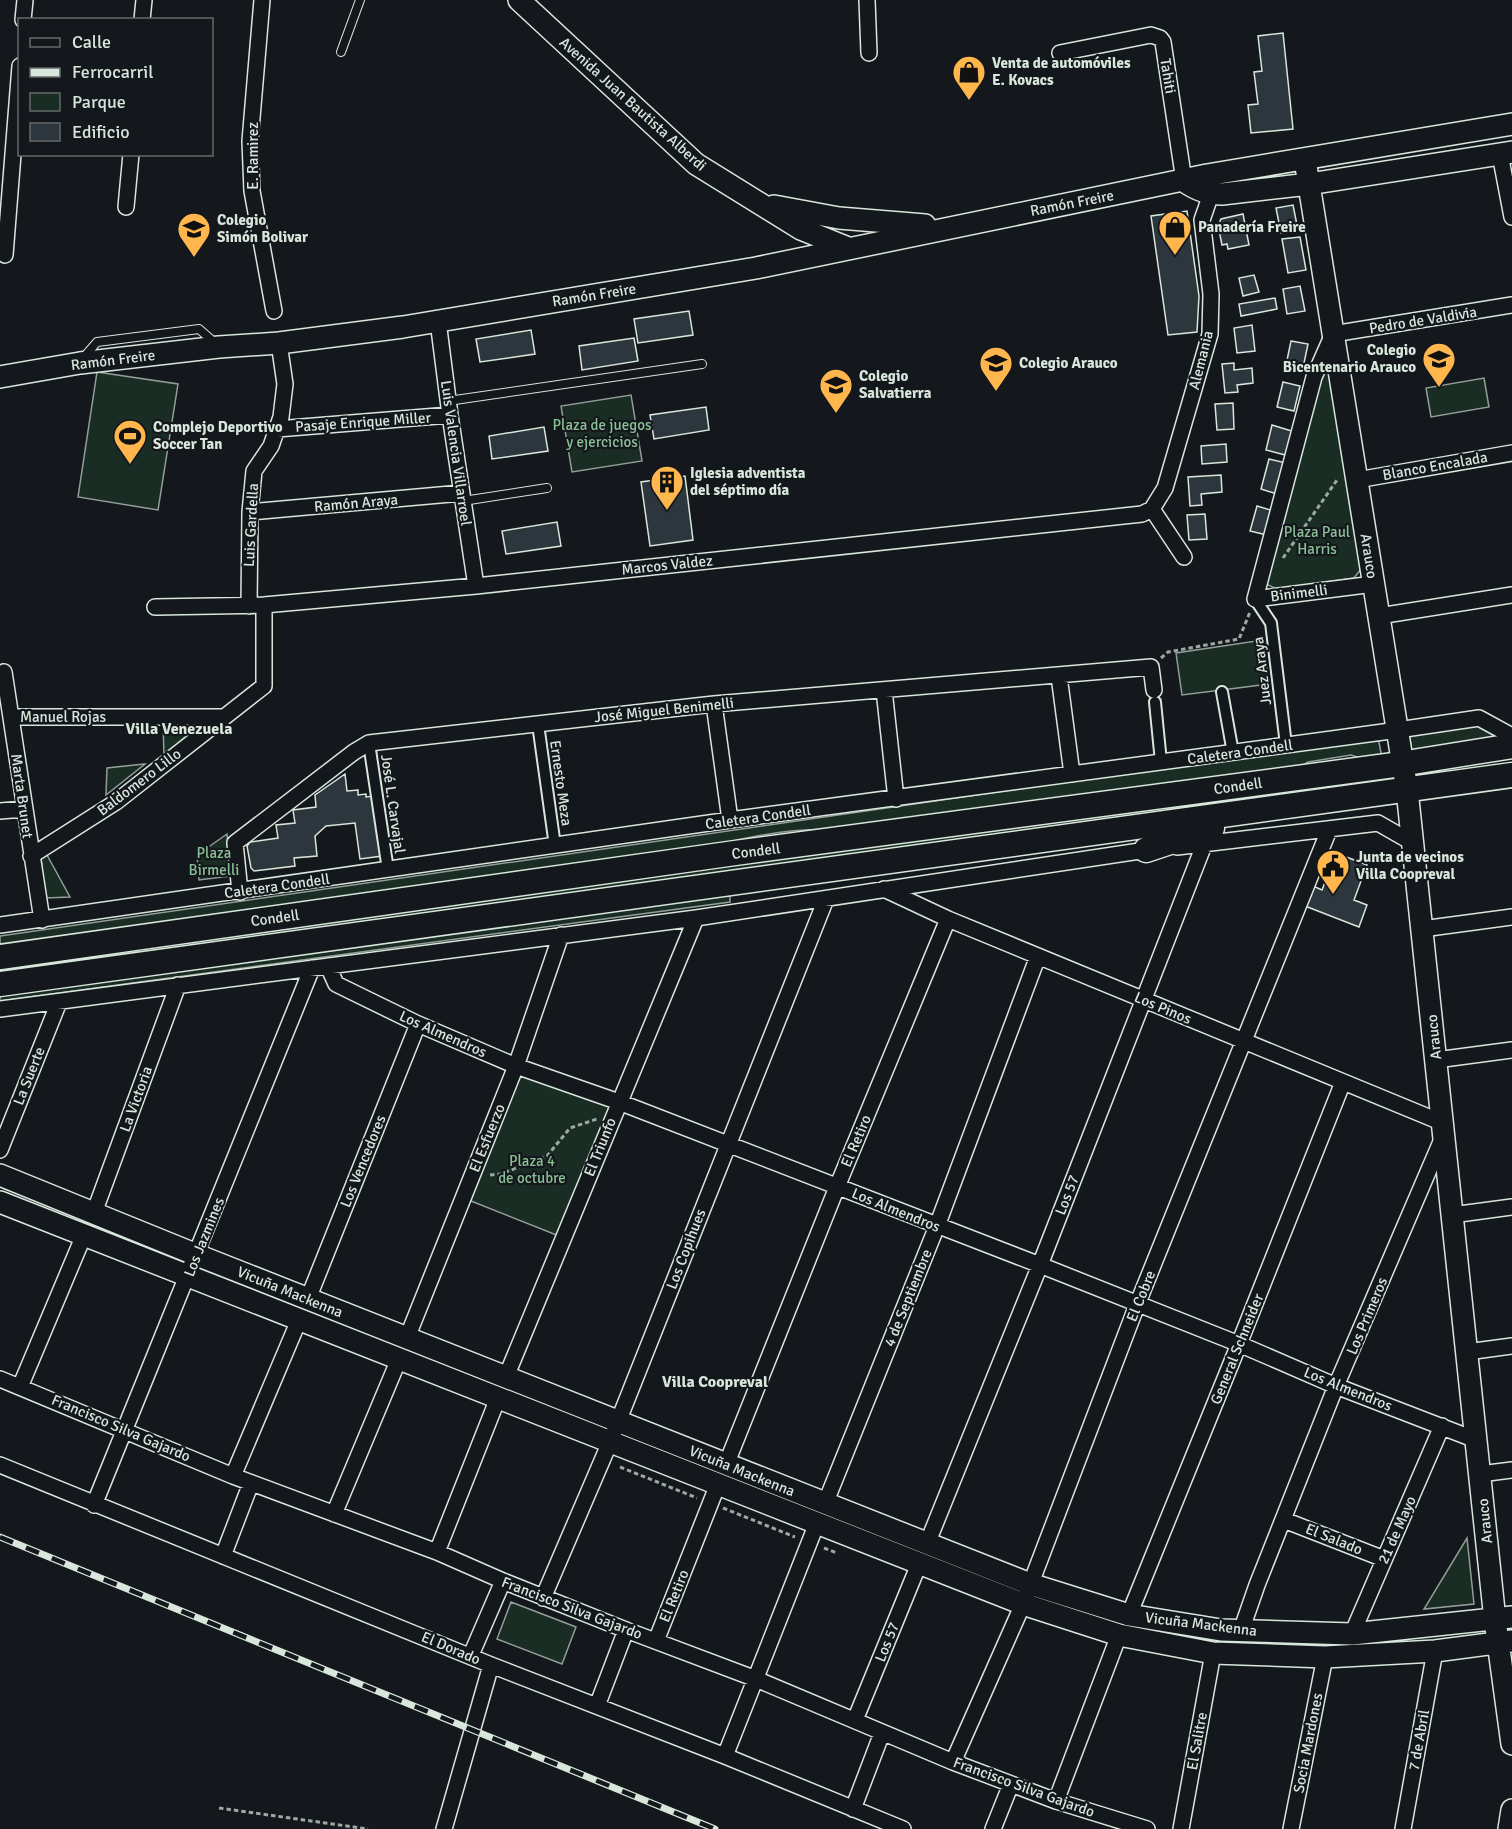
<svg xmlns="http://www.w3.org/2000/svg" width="1512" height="1829" viewBox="0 0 1512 1829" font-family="Signika,sans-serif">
<rect width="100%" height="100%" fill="#14181c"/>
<path fill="#1a2d24" stroke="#939e99" stroke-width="1.5" d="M1328,369l4,3 29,197 -7,9 -77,11 -9,-4 -5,-8 59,-207z
M97,372l81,12 -20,126 -80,-13z
M1484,378l5,29 -58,10 -5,-29z
M631,395l11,66 -70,11 -11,-66z
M1263,640l6,44 -87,11 -6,-42z
M163,721h40l-39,35z
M1476,723l31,16 -95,13 -3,-19z
M1378,737l4,21 -16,2 -15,-5 -43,7 -11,7 -459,61c-51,-3 -100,9 -149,22l-689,95v-11z
M144,764h1l-39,31 1,-27z
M1369,775l1,10 -1370,189v-9z
M227,834l3,42 -31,4 -2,-25z
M47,855l23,42 -25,1 -4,-41z
M714,896h16v6l-730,99v-12z
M520,1069l92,33 -53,134 -93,-37z
M1467,1538l7,66 -50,5z
M511,1602l65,25 -14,37 -65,-25z"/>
<path fill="#2c363c" stroke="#d8e6dc" stroke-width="1.5" d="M1283,33l10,96 -42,4 -3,-28 10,-1 -4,-32 8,-1 -4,-35z
M1293,205l5,25 -17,3 -5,-25z
M1187,211l12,85 -2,36 -29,3 -17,-119z
M1243,214l6,31 -21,4 -1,-5 -5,1 -4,-20 3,-6z
M1300,237l6,33 -18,3 -6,-34z
M1254,275l5,17 -16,4 -4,-18z
M1300,286l5,25 -18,3 -4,-25z
M1275,298l2,11 -36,7 -2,-12z
M689,311l4,24 -55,8 -4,-24z
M1252,325l3,26 -18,2 -3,-25z
M531,330l4,24 -55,8 -4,-23z
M634,338l4,23 -56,9 -3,-24z
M1291,341l17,3 -5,24 -17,-3z
M1234,363v7l18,-2 1,15 -16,2 1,7 -13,1 -3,-29z
M1283,382l17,4 -6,25 -17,-4z
M1233,403l1,26 -17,1 -2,-26z
M706,407l3,23 -55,9 -4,-24z
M1272,425l23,7 -6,24 -23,-6z
M544,427l4,24 -56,8 -3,-23z
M1226,444l1,18 -25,2 -1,-18z
M1269,459l17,4 -9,31 -16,-5z
M1221,475l1,17 -21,2 1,11 -12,1 -2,-29z
M685,476l8,64 -43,6 -9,-64z
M1257,506l17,5 -7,24 -17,-4z
M1205,514l2,25 -18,1 -2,-25z
M557,522l4,24 -55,8 -4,-23z
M345,774l2,17 11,-1v5l8,-1v3l8,-1 8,60 -22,3 -5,-36 -29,3 -11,10 2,20 -23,2 1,8 -41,5 -3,-3 -4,-22 3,-4 28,-4 -2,-13 19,-2 -2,-13 23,-3 -1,-12z
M1336,853l31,12 -13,35 13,5 -8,22 -54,-21 8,-20 9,4z"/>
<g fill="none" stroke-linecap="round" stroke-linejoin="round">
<defs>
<path id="service" d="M341,52l19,-52
M84,357l13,-15 102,-13 16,14
M448,401l254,-37
M463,501l84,-13"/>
<path id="pedestrian" d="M1255,599l16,24 15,122
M1222,692l11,61
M1155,702l6,60
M538,724l17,122
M369,743l19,127"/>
<path id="minor" d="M262,0l-12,141 2,50 22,120
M867,0l2,53
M23,20l2,-20
M142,20l2,-20
M1060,53l91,-18 9,3 3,4 21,139
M1500,154l12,63
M126,207l5,-53
M5,255l15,-189
M438,321l12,94 26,171
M277,429l173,-14
M1357,480l155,-27
M1152,509l32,48
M250,512l212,-19
M1374,584l-119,15 59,-222 19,-43 179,-29
M249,606l1,-94 4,-41 17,-25 10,-29 4,-33 -6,-41
M155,607l109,-2 212,-19 666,-72 10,-5 13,-21 45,-154 1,-40 -9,-74 9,-26
M1379,616l133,-21
M4,672l38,248
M1059,676l13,98
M884,690l12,109
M714,704l16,116
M11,717h212
M0,811l24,-2
M1177,847l201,-24 35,20
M31,856l85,-54 148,-116v-81
M884,889l64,30 495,204
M240,892l-5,-49 119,-91 15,-9 345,-39 437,-37 3,23
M0,925l730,-105 668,-90 81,-12 33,18
M1422,929l90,-12
M328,966l8,18 82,40 98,42 103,36 421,163 199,79 97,42 140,54
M0,1009l696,-91 457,-69
M1436,1060l76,-10
M0,1150l59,-148
M94,1213l84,-228
M1452,1215l60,-8
M308,1299l110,-275
M407,1338l109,-272 45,-131
M1467,1352l45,-6
M506,1377l190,-459
M0,1379l233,97 204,76 66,29 123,49 130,49 197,83 103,39 91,28
M20,1387l64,-152
M0,1465l491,200 234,91 178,73
M726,1465l111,-278 111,-268
M1480,1474l32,-4
M233,1476l66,-156
M825,1504l112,-278 101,-270
M94,1505l218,-537
M334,1514l65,-155
M1284,1520l100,39
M927,1544l113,-279 164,-420
M437,1552l61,-154
M223,1556l28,-73
M543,1598l67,-156 216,-543
M1129,1615l110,-271 104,-262
M1241,1631l16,-46 79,-199 107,-249
M1352,1634l90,-208
M656,1641l62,-157
M471,1655l32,-74
M597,1706l29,-76
M855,1720l64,-156
M725,1756l92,-233
M953,1762l70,-158 114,-299 192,-475
M1056,1801l63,-166
M853,1809l29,-76
M444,1829l47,-164
M993,1829l18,-45
M1181,1829l32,-176
M1291,1829l34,-172
M1403,1829l32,-178"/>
<path id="secondary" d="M519,0l177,164 105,65 47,19
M1305,160l102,630 88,830 17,124
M1184,181c12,9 23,13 38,13l87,-10 203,-32
M774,206l65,12 86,7
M0,377l80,-14 139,-16 60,-4 124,-16 353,-59 451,-93 305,-51
M0,1175l197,80 833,329 99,31 92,15 131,4 160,-17
M0,1202l1023,402 96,31 94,18 112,4 110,-6 77,-10
M1509,1829l3,-19"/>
<path id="primary" d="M1146,850l66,-22
M0,957l735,-104 659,-88 118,-19
M0,984l1512,-209"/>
</defs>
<use href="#service" stroke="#d8e6dc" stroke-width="10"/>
<use href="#pedestrian" stroke="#d8e6dc" stroke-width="14"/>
<use href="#minor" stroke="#d8e6dc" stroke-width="18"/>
<use href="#secondary" stroke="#d8e6dc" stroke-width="24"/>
<use href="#primary" stroke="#d8e6dc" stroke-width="27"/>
<path stroke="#9da8a2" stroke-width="3" stroke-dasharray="4.5 3" stroke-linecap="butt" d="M1283,558l54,-78
M1161,658l7,-6 71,-13 11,-27
M490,1175l11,-1 46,-18 23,-28 27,-9
M620,1467l77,31
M723,1508l72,29
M824,1548l13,5
M219,1808l149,21"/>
<use href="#service" stroke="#14181c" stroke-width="8"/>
<use href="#pedestrian" stroke="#14181c" stroke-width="10"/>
<use href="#minor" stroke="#14181c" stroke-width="15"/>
<use href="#secondary" stroke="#14181c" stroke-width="21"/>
<use href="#primary" stroke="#14181c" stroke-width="24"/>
<defs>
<path id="rail" d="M0,1537l715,292"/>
</defs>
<use href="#rail" stroke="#d8e6dc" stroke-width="7"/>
<use href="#rail" stroke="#14181c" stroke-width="4.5" stroke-dasharray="14" stroke-linecap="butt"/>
</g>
<defs>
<symbol id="shop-pin" viewBox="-11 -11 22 30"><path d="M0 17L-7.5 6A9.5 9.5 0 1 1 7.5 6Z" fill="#ffb74d" stroke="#14181c"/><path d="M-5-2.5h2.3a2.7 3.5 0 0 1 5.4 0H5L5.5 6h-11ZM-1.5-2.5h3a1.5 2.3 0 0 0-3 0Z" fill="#111"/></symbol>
<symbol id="school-pin" viewBox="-11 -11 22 30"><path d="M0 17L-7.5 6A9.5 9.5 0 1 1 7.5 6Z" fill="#ffb74d" stroke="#14181c"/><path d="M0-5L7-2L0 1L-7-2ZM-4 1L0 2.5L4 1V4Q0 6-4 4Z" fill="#111"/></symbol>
<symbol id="stadium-pin" viewBox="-11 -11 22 30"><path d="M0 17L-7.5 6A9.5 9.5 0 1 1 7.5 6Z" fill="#ffb74d" stroke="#14181c"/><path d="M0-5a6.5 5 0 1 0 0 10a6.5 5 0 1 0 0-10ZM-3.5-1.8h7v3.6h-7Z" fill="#111"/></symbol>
<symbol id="building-pin" viewBox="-11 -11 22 30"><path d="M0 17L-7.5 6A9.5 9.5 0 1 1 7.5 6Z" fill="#ffb74d" stroke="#14181c"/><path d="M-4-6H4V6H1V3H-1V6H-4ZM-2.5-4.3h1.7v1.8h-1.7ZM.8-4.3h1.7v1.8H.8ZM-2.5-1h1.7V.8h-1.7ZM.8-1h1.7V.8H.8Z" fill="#111"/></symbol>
<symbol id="civic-pin" viewBox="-11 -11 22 30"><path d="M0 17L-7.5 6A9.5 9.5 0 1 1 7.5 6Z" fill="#ffb74d" stroke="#14181c"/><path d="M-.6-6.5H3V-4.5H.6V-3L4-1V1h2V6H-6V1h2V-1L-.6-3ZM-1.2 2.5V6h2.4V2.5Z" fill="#111"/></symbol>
</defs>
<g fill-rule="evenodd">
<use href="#shop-pin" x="950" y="53" width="38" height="52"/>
<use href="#shop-pin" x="1156" y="208" width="38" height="52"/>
<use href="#school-pin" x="175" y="210" width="38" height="52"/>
<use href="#school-pin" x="1420" y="340" width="38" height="52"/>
<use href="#school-pin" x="977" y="344" width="38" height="52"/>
<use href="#school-pin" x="817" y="366" width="38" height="52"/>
<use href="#stadium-pin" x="111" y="417" width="38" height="52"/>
<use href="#building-pin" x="648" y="463" width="38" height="52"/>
<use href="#civic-pin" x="1314" y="847" width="38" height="52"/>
</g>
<g text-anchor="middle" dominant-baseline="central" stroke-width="4.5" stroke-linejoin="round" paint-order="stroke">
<g font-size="15" font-weight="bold" fill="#d8e6dc" stroke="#14181c" text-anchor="start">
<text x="992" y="63">Venta de automóviles<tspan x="992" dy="17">E. Kovacs</tspan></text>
<text x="217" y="220">Colegio<tspan x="217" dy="17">Simón Bolivar</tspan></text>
<text x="1198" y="227">Panadería Freire</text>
<text x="1416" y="350" text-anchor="end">Colegio<tspan x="1416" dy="17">Bicentenario Arauco</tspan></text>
<text x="1019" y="363">Colegio Arauco</text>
<text x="859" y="376">Colegio<tspan x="859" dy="17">Salvatierra</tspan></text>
<text x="153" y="427">Complejo Deportivo<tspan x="153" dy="17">Soccer Tan</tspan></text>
<text x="690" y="473">Iglesia adventista<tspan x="690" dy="17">del séptimo día</tspan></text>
<text x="1356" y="857">Junta de vecinos<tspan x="1356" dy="17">Villa Coopreval</tspan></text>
</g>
<g font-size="15" fill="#d8e6dc" stroke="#14181c">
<text transform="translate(1168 76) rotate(81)">Tahiti</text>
<text transform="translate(633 104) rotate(42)">Avenida Juan Bautista Alberdi</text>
<text transform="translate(253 156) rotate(-90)">E. Ramirez</text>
<text transform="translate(1072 203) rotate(-11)">Ramón Freire</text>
<text transform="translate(594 295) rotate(-9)">Ramón Freire</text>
<text transform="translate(1423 320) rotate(-9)">Pedro de Valdivia</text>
<text transform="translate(113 360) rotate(-7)">Ramón Freire</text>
<text transform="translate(1201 360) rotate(-76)">Alemania</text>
<text transform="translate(363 422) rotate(-4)">Pasaje Enrique Miller</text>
<text transform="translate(456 453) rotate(82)">Luis Valencia Villarroel</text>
<text transform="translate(1435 466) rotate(-10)">Blanco Encalada</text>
<text transform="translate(356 503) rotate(-5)">Ramón Araya</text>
<text transform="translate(251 525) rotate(-87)">Luis Gardella</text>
<text transform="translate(1369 556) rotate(81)">Arauco</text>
<text transform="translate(667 565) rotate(-6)">Marcos Valdez</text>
<text transform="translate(1299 593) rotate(-7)">Binimelli</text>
<text transform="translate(1262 671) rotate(-97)">Juez Araya</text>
<text transform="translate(664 710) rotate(-6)">José Miguel Benimelli</text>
<text x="63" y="717">Manuel Rojas</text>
<text transform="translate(1240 752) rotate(-8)">Caletera Condell</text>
<text transform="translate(139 782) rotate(-37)">Baldomero Lillo</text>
<text transform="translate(561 783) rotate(82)">Ernesto Meza</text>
<text transform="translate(1238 786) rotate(-8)">Condell</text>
<text transform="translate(22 796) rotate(82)">Marta Brunet</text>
<text transform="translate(393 804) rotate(82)">José L. Carvajal</text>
<text transform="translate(758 817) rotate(-8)">Caletera Condell</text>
<text transform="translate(756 851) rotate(-7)">Condell</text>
<text transform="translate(277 886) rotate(-8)">Caletera Condell</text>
<text transform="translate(275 918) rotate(-8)">Condell</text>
<text transform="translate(1163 1008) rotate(23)">Los Pinos</text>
<text transform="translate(443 1034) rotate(24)">Los Almendros</text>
<text transform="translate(1434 1037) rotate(-96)">Arauco</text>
<text transform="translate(29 1076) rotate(-68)">La Suerte</text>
<text transform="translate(136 1099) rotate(-70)">La Victoria</text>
<text transform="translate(487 1138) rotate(-68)">El Esfuerzo</text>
<text transform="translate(856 1141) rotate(-67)">El Retiro</text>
<text transform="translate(600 1147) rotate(-68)">El Triunfo</text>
<text transform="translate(363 1161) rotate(-68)">Los Vencedores</text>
<text transform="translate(1067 1195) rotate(-69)">Los 57</text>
<text transform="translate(896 1210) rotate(22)">Los Almendros</text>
<text transform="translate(204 1237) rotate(-68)">Los Jazmines</text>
<text transform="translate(686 1249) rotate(-69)">Los Copihues</text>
<text transform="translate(290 1292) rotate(22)">Vicuña Mackenna</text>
<text transform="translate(1141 1296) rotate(-68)">El Cobre</text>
<text transform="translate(908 1298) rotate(-68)">4 de Septiembre</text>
<text transform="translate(1367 1316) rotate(-67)">Los Primeros</text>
<text transform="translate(1237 1349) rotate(-68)">General Schneider</text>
<text transform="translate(1348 1389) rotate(22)">Los Almendros</text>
<text transform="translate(121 1428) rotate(23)">Francisco Silva Gajardo</text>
<text transform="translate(742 1471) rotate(22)">Vicuña Mackenna</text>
<text transform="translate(1485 1521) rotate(-96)">Arauco</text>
<text transform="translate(1397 1530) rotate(-66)">21 de Mayo</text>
<text transform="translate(1334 1539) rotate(22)">El Salado</text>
<text transform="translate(674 1596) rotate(-68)">El Retiro</text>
<text transform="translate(572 1608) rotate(21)">Francisco Silva Gajardo</text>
<text transform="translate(1201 1624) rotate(7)">Vicuña Mackenna</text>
<text transform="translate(887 1642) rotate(-68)">Los 57</text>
<text transform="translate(451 1648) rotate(23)">El Dorado</text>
<text transform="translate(1419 1740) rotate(-80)">7 de Abril</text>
<text transform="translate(1197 1741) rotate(-80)">El Salitre</text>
<text transform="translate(1308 1743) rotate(-79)">Socia Mardones</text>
<text transform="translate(1024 1787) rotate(20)">Francisco Silva Gajardo</text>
</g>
<g font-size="15" fill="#8ac095" stroke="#14181c">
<text x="602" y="425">Plaza de juegos<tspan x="602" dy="17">y ejercicios</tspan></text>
<text x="1317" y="532">Plaza Paul<tspan x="1317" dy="17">Harris</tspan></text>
<text x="214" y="853">Plaza<tspan x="214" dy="17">Birmelli</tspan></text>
<text x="532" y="1161">Plaza 4<tspan x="532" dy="17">de octubre</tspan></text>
</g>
<g font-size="16" font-weight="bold" fill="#d8e6dc" stroke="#14181c">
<text x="179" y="729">Villa Venezuela</text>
<text x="715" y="1382">Villa Coopreval</text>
</g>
</g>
<rect x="18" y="18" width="195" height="138" fill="#14181c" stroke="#626a69" stroke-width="1.5"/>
<rect x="30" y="38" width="30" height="9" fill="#14181c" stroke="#626a69" stroke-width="1.5"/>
<text x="72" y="48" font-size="18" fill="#d8e6dc">Calle</text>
<rect x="30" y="68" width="30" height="9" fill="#d8e6dc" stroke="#626a69" stroke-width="1.5"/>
<text x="72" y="78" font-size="18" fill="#d8e6dc">Ferrocarril</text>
<rect x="30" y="93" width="30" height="18" fill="#1a2d24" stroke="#626a69" stroke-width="1.5"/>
<text x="72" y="108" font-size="18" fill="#d8e6dc">Parque</text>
<rect x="30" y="123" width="30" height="18" fill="#2c363c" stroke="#626a69" stroke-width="1.5"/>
<text x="72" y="138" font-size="18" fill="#d8e6dc">Edificio</text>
</svg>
